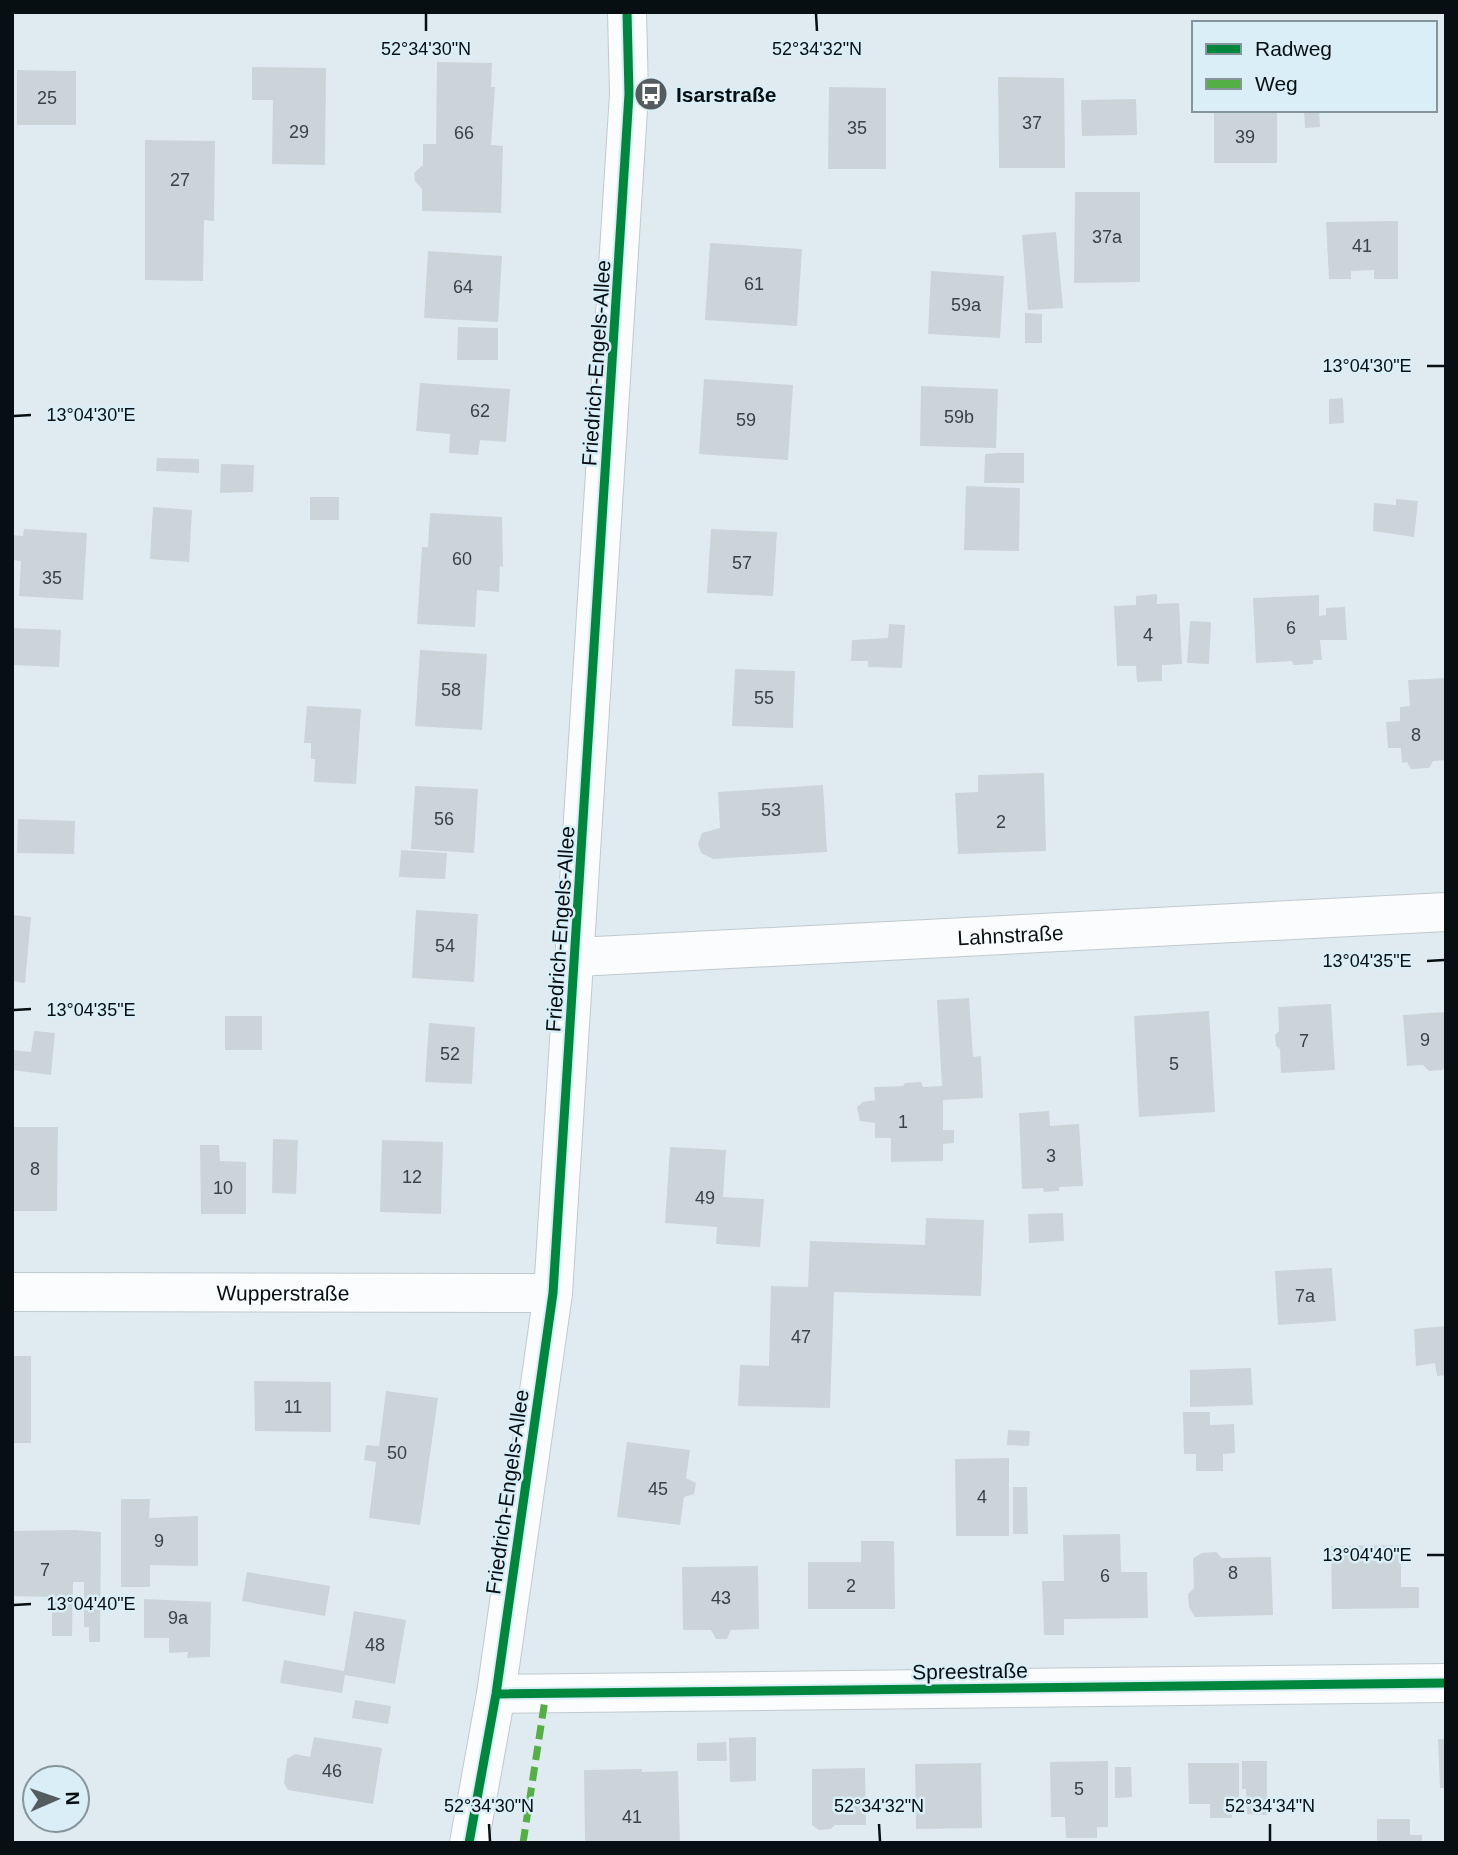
<svg xmlns="http://www.w3.org/2000/svg" width="1458" height="1855" viewBox="0 0 1458 1855" font-family="Arial,sans-serif">
<rect width="100%" height="100%" fill="#e0ebf1"/>
<path fill="#cbd4d8" d="M437,62l55,1 -1,24h4l-4,58 12,1 -2,67 -79,-2v-22l-7,-8 -1,-8 9,-8v-21h13z
M252,67l74,1 -1,97 -53,-1 1,-64h-21z
M17,70l59,1v54h-59z
M998,77l66,1 1,90h-66z
M829,87l57,1v81h-58z
M1136,99l1,36 -55,1 -1,-36z
M1214,110h63v53h-63z
M1304,110h15l1,17 -15,1z
M145,140l70,1 -1,80 -10,-1 -1,61 -58,-1z
M1075,192h65v90l-66,1z
M1398,221v58h-24v-9l-23,1v8h-22l-3,-57z
M1056,232l7,76 -35,2 -6,-75z
M710,243l92,6 -5,77 -92,-6z
M428,251l74,5 -4,66 -74,-4z
M931,271l73,5 -4,62 -72,-4z
M1025,313l17,1v29h-17z
M458,327l40,1v32h-41z
M704,379l89,6 -5,75 -89,-6z
M420,383l90,6 -4,53 -26,-2 -2,15 -29,-2 1,-19 -34,-3z
M921,386l77,3 -2,59 -76,-2z
M1343,398l1,25 -15,1v-25z
M998,453h26v30h-40l1,-29z
M157,458l42,1v14l-43,-2z
M221,464l33,1 -1,27 -33,1z
M966,486l54,2 -1,63 -55,-1z
M310,497h29v23h-29z
M1396,499l22,2 -4,36 -41,-6 1,-28 22,2z
M153,507l39,3 -3,52 -39,-3z
M430,513l72,4 1,50 -3,-1 -1,26 -22,-2 -2,37 -58,-3 5,-77h6z
M24,529l63,4 -4,67 -64,-4 2,-35 -9,-1v-25l11,1z
M711,529l66,3 -4,64 -66,-3z
M1157,594v10l22,-1 3,61 -20,1v16l-25,1 -1,-16h-19l-3,-60 22,-1v-9z
M1319,595v21l7,-1v-7l19,-1 2,33h-27l2,20h-9v4l-20,1 -1,-4 -36,2 -3,-65z
M1190,621l21,1 -2,42 -22,-1z
M889,624l16,1 -3,43 -34,-1v-6h-17l1,-21 36,-2z
M12,628l49,2 -2,37 -47,-2z
M420,650l67,4 -5,76 -67,-4z
M735,669l60,2 -2,57 -61,-2z
M1446,678v82l-13,1 -4,7 -18,1 -4,-7 -5,1 -1,-15h-13l-2,-26 14,-1v-14l10,-1 -2,-26z
M307,706l54,3 -5,75 -42,-2 1,-23h-4v-16h-7z
M1044,773l2,78 -88,3 -3,-61 23,-1v-17z
M823,785l4,67 -114,7 -12,-6 -3,-9 4,-11 18,-5 -2,-36z
M415,786l63,3 -4,64 -63,-4z
M18,819l57,2 -1,33 -57,-1z
M401,850l46,3 -2,26 -46,-2z
M416,910l62,4 -4,68 -62,-4z
M12,915l19,2 -6,66 -13,-2z
M969,998l4,59 8,-1 2,42 -40,2v30h11v13l-11,1v17l-52,1v-24h-16v-15l-15,-2 -3,-14 6,-5 12,-2 -1,-13 29,-1 2,-3 16,-1 2,5 19,-1 -5,-86z
M1331,1004l4,66 -54,3 -1,-24 -4,-3 -1,-11 4,-4 -1,-24z
M1209,1011l6,101 -76,5 -5,-101z
M1446,1012v54l-4,4 -13,1 -6,-6 -16,1 -4,-51z
M225,1016h37v34h-37z
M429,1023l46,4 -3,57 -47,-2z
M34,1031l21,2 -4,42 -39,-5v-20l19,2z
M1049,1111l1,15 29,-2 4,62 -24,1v4l-15,1 -1,-4 -21,1 -3,-76z
M12,1127h46l-1,84h-45z
M273,1139l25,1 -2,54 -24,-1z
M382,1140l61,2 -2,72 -61,-2z
M200,1145h19l1,16 26,1v52h-45z
M670,1147l56,3 -3,47 41,2 -4,48 -44,-3 1,-17 -52,-4z
M1063,1213l1,28 -35,2 -1,-29z
M926,1218l58,2 -3,76 -147,-4 -4,116 -92,-2 2,-41 29,1 2,-80 37,1 2,-46 115,4z
M1332,1268l4,53 -58,4 -3,-54z
M1446,1326v49l-9,1 -2,-13 -19,3 -2,-37z
M12,1356h19v87h-19z
M1251,1368l2,37 -63,2v-37z
M254,1381l77,1v50l-76,-1z
M386,1391l52,7 -18,127 -51,-7 7,-56 -12,-2 2,-15 13,1z
M1183,1412h27v13l24,-1 1,29 -12,1v17h-27v-17h-12z
M1008,1430l22,1 -1,15 -22,-1z
M627,1442l63,8 -4,28 10,5 -2,11 -10,3 -4,28 -63,-8z
M1009,1458v78h-53l-1,-77z
M1013,1487h14l1,47h-15z
M121,1499h29l-1,19 49,-2v50l-48,-1v22h-29z
M74,1530l27,2 -1,110h-11v-15h-5v-45h-11l-1,54h-20v-39l-40,-1v-65z
M1120,1534l1,38h26l1,46 -84,1v16h-20l-2,-54h22l-1,-46z
M861,1541h33l1,68h-87v-47h53z
M1401,1545v42h18v21l-87,1 -1,-63z
M1216,1552l6,6 49,-1 2,58 -78,2 -6,-10 -1,-13 6,-6 -1,-30 9,-5z
M758,1566l1,63 -28,1 -4,9h-11l-5,-9h-28l-1,-63z
M247,1572l83,14 -5,30 -83,-15z
M144,1599l67,3 -1,55 -23,1 1,-6 -19,1v-15h-25z
M354,1611l52,9 -11,64 -50,-9 -3,18 -62,-10 4,-23 60,11z
M355,1700l36,6 -3,18 -36,-6z
M314,1737l68,11 -9,56 -85,-14 -4,-7 3,-24 8,-5 15,3z
M756,1737v44l-26,1 -1,-44z
M1438,1739h8v49h-6z
M726,1742l1,19h-30v-18z
M1108,1761v66h-11v11h-31l-1,-21h-14l-1,-55z
M1242,1761h25v54l-20,-1 -1,-25h-4z
M981,1763l1,65 -66,1 -1,-65z
M1188,1763h51v41l-7,-1v15h-22v-14h-21z
M1115,1767h16l1,30 -17,1z
M865,1768l1,57h-31l-4,4 -12,1 -7,-5v-56z
M642,1769v3l36,-1 2,72h-95l-1,-73z
M1377,1819h33v16h12v8h-45z"/>
<g fill="none" stroke-linecap="round" stroke-linejoin="round">
<defs>
<g id="minor">
<path id="s1" d="M577,957l869,-45"/>
<path id="s2" d="M12,1292l541,1"/>
<path d="M496,1694l950,-11"/>
<path d="M469,1843l27,-149 57,-401 76,-1199 -2,-82"/>
</g>
</defs>
<use href="#minor" stroke="#c0c9ce" stroke-width="40"/>
<use href="#minor" stroke="#fafcfd" stroke-width="38"/>
<path stroke="#54b044" stroke-width="7" stroke-dasharray="14 7" stroke-linecap="butt" d="M523,1843l23,-150"/>
<defs>
<path id="cycleway" d="M496,1694l950,-11
M469,1843l27,-149 57,-401 76,-1199 -2,-82"/>
</defs>
<use href="#cycleway" stroke="#daeef7" stroke-width="13"/>
<use href="#cycleway" stroke="#00873e" stroke-width="9"/>
</g>
<path fill="none" stroke="#080f12" stroke-width="2.5" d="M426,14v17M816,14l1,17M1427,366h17M14,416l17,-1M1427,961l17,-1M14,1010l17,-1M1427,1555h17M14,1605l17,-1M489,1824l1,17M879,1824l1,17M1270,1824v17"/>
<defs>
<symbol id="bus-disc" viewBox="-11 -11 22 22"><circle r="9.5" fill="#545c60" stroke="#daeef7"/><path d="M-5-6H5V4H4V6H2V4H-2V6H-4V4H-5ZM-3.5-4V0h7V-4ZM-3.5 1.2v1.5H-2V1.2ZM2 1.2v1.5H3.5V1.2Z" fill="#fff"/></symbol>
</defs>
<g fill-rule="evenodd">
<use href="#bus-disc" x="632" y="75" width="38" height="38"/>
</g>
<g text-anchor="middle" dominant-baseline="central" stroke-width="5" stroke-linejoin="round" paint-order="stroke">
<g font-size="18" fill="#3b4246">
<text x="47" y="98">25</text>
<text x="1032" y="123">37</text>
<text x="857" y="128">35</text>
<text x="299" y="132">29</text>
<text x="464" y="133">66</text>
<text x="1245" y="137">39</text>
<text x="180" y="180">27</text>
<text x="1107" y="237">37a</text>
<text x="1362" y="246">41</text>
<text x="754" y="284">61</text>
<text x="463" y="287">64</text>
<text x="966" y="305">59a</text>
<text x="480" y="411">62</text>
<text x="959" y="417">59b</text>
<text x="746" y="420">59</text>
<text x="462" y="559">60</text>
<text x="742" y="563">57</text>
<text x="52" y="578">35</text>
<text x="1291" y="628">6</text>
<text x="1148" y="635">4</text>
<text x="451" y="690">58</text>
<text x="764" y="698">55</text>
<text x="1416" y="735">8</text>
<text x="771" y="810">53</text>
<text x="444" y="819">56</text>
<text x="1001" y="822">2</text>
<text x="445" y="946">54</text>
<text x="1425" y="1040">9</text>
<text x="1304" y="1041">7</text>
<text x="450" y="1054">52</text>
<text x="1174" y="1064">5</text>
<text x="903" y="1122">1</text>
<text x="1051" y="1156">3</text>
<text x="35" y="1169">8</text>
<text x="412" y="1177">12</text>
<text x="223" y="1188">10</text>
<text x="705" y="1198">49</text>
<text x="1305" y="1296">7a</text>
<text x="801" y="1337">47</text>
<text x="293" y="1407">11</text>
<text x="397" y="1453">50</text>
<text x="658" y="1489">45</text>
<text x="982" y="1497">4</text>
<text x="159" y="1541">9</text>
<text x="45" y="1570">7</text>
<text x="1233" y="1573">8</text>
<text x="1105" y="1576">6</text>
<text x="851" y="1586">2</text>
<text x="721" y="1598">43</text>
<text x="178" y="1618">9a</text>
<text x="375" y="1645">48</text>
<text x="332" y="1771">46</text>
<text x="1079" y="1789">5</text>
<text x="632" y="1817">41</text>
</g>
<g font-size="21" font-weight="bold" fill="#080f12" stroke="#daeef7" text-anchor="start">
<text x="676" y="94">Isarstraße</text>
</g>
<g font-size="21" fill="#080f12" stroke="#daeef7">
<text transform="translate(596 363) rotate(-86)">Friedrich-Engels-Allee</text>
<text transform="translate(560 929) rotate(-86)">Friedrich-Engels-Allee</text>
<text stroke="none"><textPath href="#s1" startOffset="434">Lahnstraße</textPath></text>
<text stroke="none"><textPath href="#s2" startOffset="271">Wupperstraße</textPath></text>
<text transform="translate(507 1492) rotate(-82)">Friedrich-Engels-Allee</text>
<text transform="translate(970 1671) rotate(-1)">Spreestraße</text>
</g>
</g>
<g font-size="18" text-anchor="middle" fill="#080f12" stroke="#daeef7" stroke-width="5" stroke-linejoin="round" paint-order="stroke">
<text x="426" y="55">52°34'30"N</text>
<text x="817" y="55">52°34'32"N</text>
<text x="1367" y="372">13°04'30"E</text>
<text x="91" y="421">13°04'30"E</text>
<text x="1367" y="967">13°04'35"E</text>
<text x="91" y="1016">13°04'35"E</text>
<text x="1367" y="1561">13°04'40"E</text>
<text x="91" y="1610">13°04'40"E</text>
<text x="489" y="1812">52°34'30"N</text>
<text x="879" y="1812">52°34'32"N</text>
<text x="1270" y="1812">52°34'34"N</text>
</g>
<rect width="1458" height="1855" fill="none" stroke="#080f12" stroke-width="28"/>
<rect x="1192" y="21" width="245" height="91" fill="#daeef7" stroke="#86959b" stroke-width="2"/>
<rect x="1206" y="44" width="35" height="10" fill="#00873e" stroke="#86959b" stroke-width="2"/>
<text x="1255" y="56" font-size="21" fill="#080f12">Radweg</text>
<rect x="1206" y="79" width="35" height="10" fill="#54b044" stroke="#86959b" stroke-width="2"/>
<text x="1255" y="91" font-size="21" fill="#080f12">Weg</text>
<g transform="translate(56 1799) rotate(88)"><circle r="33" fill="#daeef7" stroke="#86959b" stroke-width="2"/>
<path d="M0-5L12 26L0 18L-12 26Z" fill="#545c60"/>
<text y="-10" font-size="19" font-weight="bold" text-anchor="middle" fill="#080f12">N</text>
</g>
</svg>
